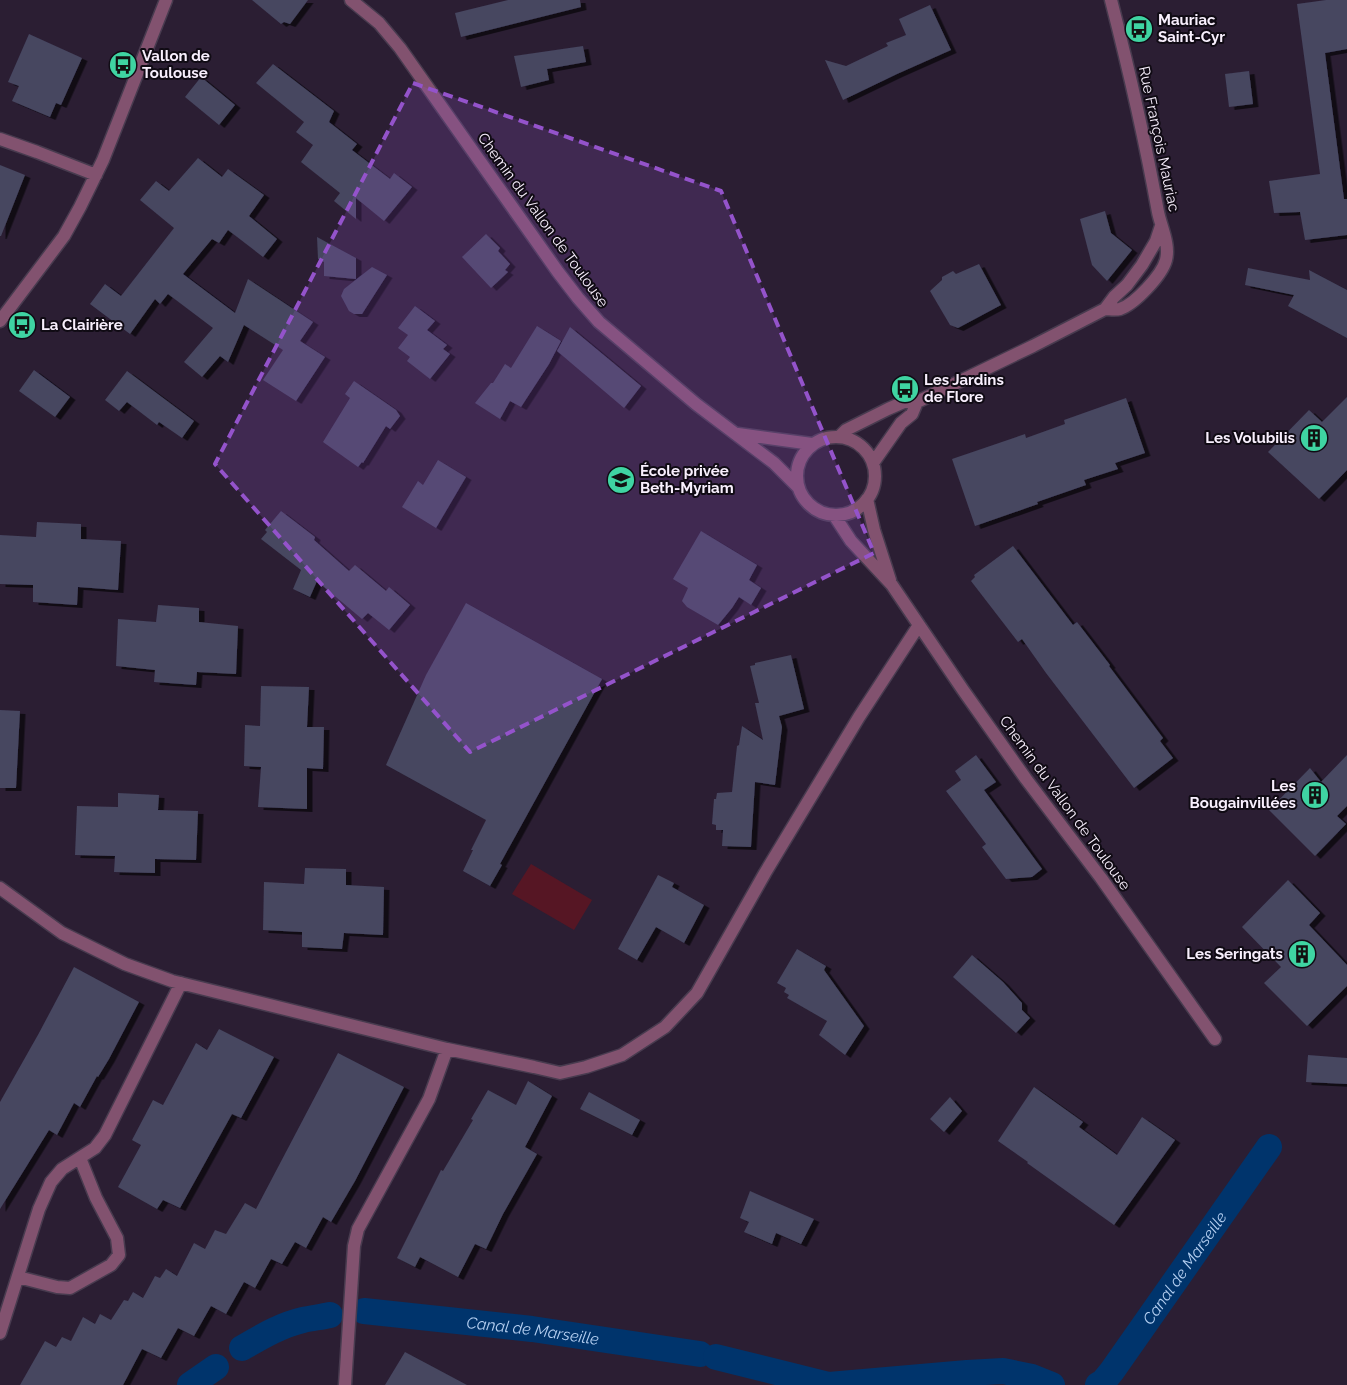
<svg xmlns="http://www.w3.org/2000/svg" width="1347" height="1385" viewBox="0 0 1347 1385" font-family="Raleway,sans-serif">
<defs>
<filter id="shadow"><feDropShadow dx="5.5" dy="3" stdDeviation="0" flood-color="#0009"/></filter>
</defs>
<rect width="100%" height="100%" fill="#2b1e33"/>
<path fill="#561624" d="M531,864l61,36 -18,30 -62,-36z"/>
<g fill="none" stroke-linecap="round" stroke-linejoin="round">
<g stroke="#00346c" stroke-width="26">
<path id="s1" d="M364,1311l168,18 168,25"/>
<path d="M242,1348c19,-11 39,-23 61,-28 9,-2 18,-3 27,-5"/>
<path d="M716,1357l113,28 138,-12 36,-2 29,6 20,8"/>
<path d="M190,1385l26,-18"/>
<path id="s2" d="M1098,1385l5,-3 9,-11 157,-224"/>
</g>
</g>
<path fill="#464660" filter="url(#shadow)" d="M252,0h56l-18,24 -6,-2 -3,2z
M508,0h72l1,7 -120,30 -6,-24z
M1326,0h21v49l-22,4 19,146h3v36l-42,5 -5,-28 -26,1 -5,-32 51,-7 -23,-170z
M930,5l21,45 -54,24 -54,26 -18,-40 21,6 42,-20 -2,-3 20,-8 -7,-16z
M29,34l53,24 -21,47 -5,-2 -6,14 -38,-16 7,-15 -11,-4z
M583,46l3,16 -39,7 2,11 -28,7 -7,-31z
M273,64l61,47 -5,11 28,22 -5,6 38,29 4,-6 18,14 -28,34 -28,-23v21l-22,-18 6,-8 -39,-31 12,-17 -17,-13 8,-10 -48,-39z
M1249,71l4,33 -24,3 -4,-33z
M201,77l34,28 -16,20 -34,-28z
M198,158l24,19 6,-8 36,26 -15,21 28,23 -14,18 -35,-27 -9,13 -7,-4 -29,35 52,39 13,-34 65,43 -13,19 25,16 -29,44 -33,-21 20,-30 -39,-25 -16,37 -8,-6 -18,21 -18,-15 29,-34 -45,-34 -8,10 -5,-5 -25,35 -40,-30 15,-20 16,12 53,-68 -34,-28 16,-19 13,10z
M0,165l25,10 -24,61h-1z
M1105,211l6,22 21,17 -25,31 -15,-16 -12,-46z
M486,234l14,14 -2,3 12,13 -5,6 3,2 -17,16 -29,-31z
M317,237l39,21v21l-32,-3v-14l-6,-3z
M979,264l22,41 -43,23 -8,-3 -20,-34 12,-11v-3l11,-6 3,3z
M372,267l15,8 -25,39h-8l-5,-3 -8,-15 3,-7z
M1248,268l62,12 -1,-10 38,20v48l-59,-32 6,-11 -49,-10z
M415,306l20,15 -8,9 20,15 -4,4 7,5 -20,25 -23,-18 3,-4 -12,-9 10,-13 -10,-7z
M537,326l24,15 -12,23 -28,43 -11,-6 -10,18 -25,-16 16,-20h2l12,-19 6,4z
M570,327l71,59 -17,22 -67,-57z
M34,370l36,27 -15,20 -36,-26z
M127,371l67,50 -12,17 -23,-16 -2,3 -30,-23 -8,9 -14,-11z
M354,381l42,29 4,6 -10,13 -4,-3 -23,37 -1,-1 -4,5 -35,-25 27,-44 -5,-4z
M1347,397v73l-28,29 -51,-47 41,-42 13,12z
M1126,398l19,55 -30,10 3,6 -34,11 2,5 -49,17 1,2 -63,22 -23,-67 73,-25 1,4 39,-14 -1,-4z
M438,460l28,17 -30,51 -34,-21 16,-26 5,4z
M281,511l34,26 -1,3 35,31 6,-6 31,26 3,-4 21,18 -21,25 -21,-17 -6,6 -45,-38 -7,16 -17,-8 8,-19 -40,-31 6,-7 -2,-2z
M37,522l44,2v15l40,2 -3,49 -40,-3 -1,18 -44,-3v-17l-33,-1v-49l36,2z
M701,531l56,34 -8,15 12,8 -10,17 -12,-8 -7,11 -14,17 -31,-18 -5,-6 6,-13 -15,-9z
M1013,546l60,79 4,-3 33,43 -1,1 54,72 -3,3 13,17 -39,30 -88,-115 -24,-34 -4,3 -47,-61 4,-4 -1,-2z
M466,603l136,76 -102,185 2,1 -12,21 -27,-15 10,-21h-2l15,-30 -100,-55 40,-90z
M158,605l41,3v14l39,4 -2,48 -39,-2 -1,13 -42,-3 1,-12 -39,-4 2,-47 38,3z
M791,655l13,54 -25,7 3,11 -7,58 -20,-3 -4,65 -29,-1 1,-16h-7v-5l-4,-1 2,-25h2l1,-6 15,-1 5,-46 2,-1 3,-19 21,14 -8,-37h4l-9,-37 5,-1v-2z
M261,686l48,1 -2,40h17l-1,42 -16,-1v41l-49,-2 3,-40 -17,-1 1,-41 15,1z
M0,710l20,1 -4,77h-16z
M976,755l20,27 -12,8 58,79 -10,8 -26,2 -24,-32 4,-3 -40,-53 15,-11 -6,-9z
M1347,755v51l-10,10 9,8 -31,32 -46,-46 41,-42 11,14z
M118,793l41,2 -1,15 40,1 -2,49 -41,-1v14l-41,-1 1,-16 -40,-1 2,-49 41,1z
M305,868l41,1v16l38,2 -1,48 -39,-2 -2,16 -40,-2v-15l-39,-2 1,-48 40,2z
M658,875l16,8 -2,4 32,18 -20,38 -28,-16 -19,33 -19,-11z
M1288,880l32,33 -11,12 38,40v21l-40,40 -43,-43 17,-16 -39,-40z
M797,949l29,17 -2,4 40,56 -19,29 -26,-20 8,-14 -40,-23 2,-3 -5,-3 2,-4 -9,-5z
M972,955l31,27 19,21v7l8,8 -14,15 -63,-56z
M74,967l65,35 -30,57 -11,18 -1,-1 -17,31 -6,-4 -17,32 -8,-5 -49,79v-107l39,-69z
M219,1029l55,28 -33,61 -9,-4 -52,94 -17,-8 -6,9 -39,-22 23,-42 -9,-5 21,-40 10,5 33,-62 11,7z
M338,1053l66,34 -49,94 -24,41 -8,-5 -17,31 -11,-6 -13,22 -11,-5 -16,29 -11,-6 -18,32 -15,-8 -17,30 -16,-8 -17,30 -19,-9 -19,36h-103l25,-44 11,6 6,-10 9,4 12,-24 12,7 5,-10 11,6 13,-20 4,1 5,-9 10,6 12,-22 5,2 6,-9 11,7 17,-33 11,6 10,-19 11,4 19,-31 11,6z
M1308,1055l39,3v26l-41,-2z
M528,1081l24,15 -27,51 12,7 -34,60 -17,35 -11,-5 -17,33 -38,-20 -5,10 -18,-9 44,-88 2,1 30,-51 -2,-1 17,-29 28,15z
M1034,1087l49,35 -4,5 38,28 25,-38 33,23 -61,85 -87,-62 1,-1 -30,-21z
M589,1092l51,28 -8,15 -52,-26z
M950,1097l12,14 -18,21 -14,-13z
M750,1191l64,28 -13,25 -25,-11 -4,11 -28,-12 5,-10 -9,-4z
M405,1352l62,33h-82z"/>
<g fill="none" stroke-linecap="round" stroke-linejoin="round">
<defs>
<path id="minor" d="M351,0l28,23 21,25 158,224 20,26 21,24 97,82 78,59 24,24
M0,139l37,13 59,23
M1105,309c4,0 10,1 15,0 15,-5 42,-34 46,-49 4,-16 -5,-33 -8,-48 -13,-72 -29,-142 -47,-212
M0,321l64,-85 16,-29 23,-47 63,-160
M738,434l74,10
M839,437l7,-7 42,-21 16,-7h13l116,-56 72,-37 9,-12 13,-12 15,-20 14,-24 5,-15
M797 476a39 39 0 1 1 78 0a39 39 0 1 1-78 0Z
M873,463l28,-40 11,-9 5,-12
M867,499l7,31 16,50
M834,515l17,26 41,44 71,105 63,89 75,99 114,161
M0,888l62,45 63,31 47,17 275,68 87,18 26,6 26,-6 36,-12 43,-28 32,-34 68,-120 94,-156 60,-92
M18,1277l39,10 13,1 41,-23 8,-10 -2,-17 -21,-40 -16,-40
M0,1333l39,-124 12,-27 11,-13 33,-21 10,-13 76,-152
M345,1385l9,-139 4,-17 71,-130 18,-50"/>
</defs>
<use href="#minor" stroke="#483b4f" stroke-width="15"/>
<use href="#minor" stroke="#82526f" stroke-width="12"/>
</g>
<path fill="#9453cb" fill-opacity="0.2" stroke="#9453cb" stroke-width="4" stroke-dasharray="10 6" stroke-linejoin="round" d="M413,83l308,108 153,362 -404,199 -255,-288z"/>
<defs>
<symbol id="bus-disc" viewBox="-11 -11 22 22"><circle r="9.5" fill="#3fd4a2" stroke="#100b14"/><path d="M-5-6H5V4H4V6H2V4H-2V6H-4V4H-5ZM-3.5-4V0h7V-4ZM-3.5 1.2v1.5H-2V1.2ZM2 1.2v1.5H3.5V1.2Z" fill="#111"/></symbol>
<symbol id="building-disc" viewBox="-11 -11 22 22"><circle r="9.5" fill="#3fd4a2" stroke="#100b14"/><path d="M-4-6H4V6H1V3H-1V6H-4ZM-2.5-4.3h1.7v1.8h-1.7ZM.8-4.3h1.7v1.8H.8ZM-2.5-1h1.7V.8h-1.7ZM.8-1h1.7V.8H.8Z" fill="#111"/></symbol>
<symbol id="school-disc" viewBox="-11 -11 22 22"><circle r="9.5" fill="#3fd4a2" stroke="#100b14"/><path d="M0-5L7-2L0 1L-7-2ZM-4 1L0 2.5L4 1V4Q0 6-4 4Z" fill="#111"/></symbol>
</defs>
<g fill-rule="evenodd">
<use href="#bus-disc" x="1123" y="13" width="32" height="32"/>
<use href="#bus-disc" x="107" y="49" width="32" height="32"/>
<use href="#bus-disc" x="6" y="309" width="32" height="32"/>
<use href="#bus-disc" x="889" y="373" width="32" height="32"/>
<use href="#building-disc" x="1298" y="422" width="32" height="32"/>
<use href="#school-disc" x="605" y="464" width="32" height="32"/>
<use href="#building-disc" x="1299" y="779" width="32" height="32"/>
<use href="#building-disc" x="1286" y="938" width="32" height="32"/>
</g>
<g text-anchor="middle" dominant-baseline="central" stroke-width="4" stroke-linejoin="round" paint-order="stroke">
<g font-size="15" font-weight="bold" fill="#f8effd" stroke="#100b14" text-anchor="start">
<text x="1158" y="20">Mauriac<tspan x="1158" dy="17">Saint-Cyr</tspan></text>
<text x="142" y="56">Vallon de<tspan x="142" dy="17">Toulouse</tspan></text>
<text x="41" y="325">La Clairière</text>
<text x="924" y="380">Les Jardins<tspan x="924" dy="17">de Flore</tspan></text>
<text x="1295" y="438" text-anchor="end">Les Volubilis</text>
<text x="640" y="471">École privée<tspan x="640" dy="17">Beth-Myriam</tspan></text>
<text x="1296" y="786" text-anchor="end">Les<tspan x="1296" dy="17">Bougainvillées</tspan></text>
<text x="1283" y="954" text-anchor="end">Les Seringats</text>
</g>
<g font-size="15" fill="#f8effd" stroke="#100b14">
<text transform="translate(1159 139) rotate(78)">Rue François Mauriac</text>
<text transform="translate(543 220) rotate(54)">Chemin du Vallon de Toulouse</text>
<text transform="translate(1065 803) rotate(54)">Chemin du Vallon de Toulouse</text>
</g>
<g font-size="16" font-style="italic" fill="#b4cff1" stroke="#100b14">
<text stroke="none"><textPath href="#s2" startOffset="146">Canal de Marseille</textPath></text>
<text stroke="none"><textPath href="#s1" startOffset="170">Canal de Marseille</textPath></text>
</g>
</g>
</svg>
